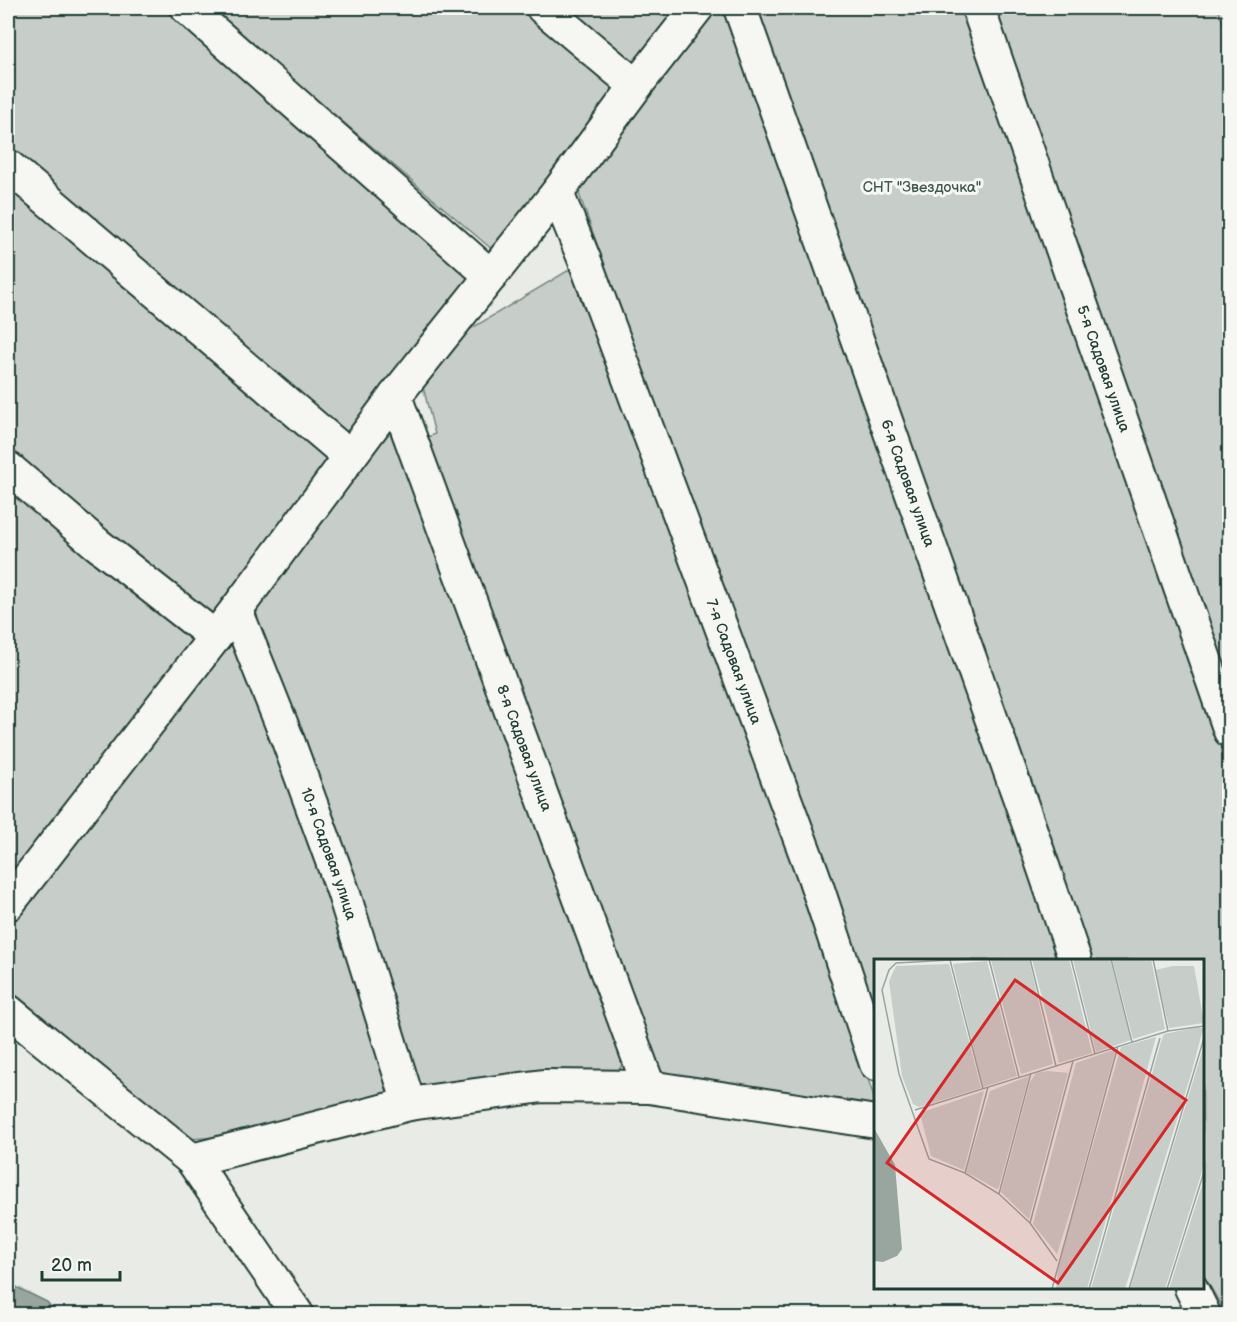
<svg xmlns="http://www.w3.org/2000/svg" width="1237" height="1322" viewBox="0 0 1237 1322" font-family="'Balsamiq Sans',sans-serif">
<rect width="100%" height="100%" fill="#e9ebe7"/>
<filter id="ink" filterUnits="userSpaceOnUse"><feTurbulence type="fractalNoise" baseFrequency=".0167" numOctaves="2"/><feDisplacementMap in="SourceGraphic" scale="12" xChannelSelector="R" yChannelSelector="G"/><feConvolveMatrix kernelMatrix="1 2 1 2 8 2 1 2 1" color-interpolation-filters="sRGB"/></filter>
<g filter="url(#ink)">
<path fill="#c7cec9" stroke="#73867e" stroke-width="1.5" d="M8,8h168l296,269 -124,159 -340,-291z
M210,8h316l95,83 -127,160z
M560,8h123l-47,63z
M710,8h17l334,952h-185l-1,58 -296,-824 18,-42z
M754,8h213l151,419 111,338v549h-3l-23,-40 -1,-314h-116z
M989,8h229l12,35 -1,659z
M8,180l325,275 -123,169 -86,-70 -116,-102z
M574,267l233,615 68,219v10l-223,-35 -232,-635 15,-7 -14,-55 41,-45z
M394,419l232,634 -7,19 -203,22 -162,-470 8,-31z
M8,482l195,152 -195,256z
M225,640l14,3 159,448 -119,42 -90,6 -181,-151v-62z"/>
<path fill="#99a6a0" stroke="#687c75" stroke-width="1.5" d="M8,1283l39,19 10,12h-49z"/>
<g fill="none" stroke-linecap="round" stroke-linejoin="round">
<defs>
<g id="minor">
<path d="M187,8l304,268"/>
<path d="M543,8l93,78"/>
<path id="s1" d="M740,8l290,820 45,132"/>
<path id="s2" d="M978,8l252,723"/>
<path d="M8,166l341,290"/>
<path id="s3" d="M557,193l28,68 228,613 63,190"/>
<path id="s4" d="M395,396l254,691"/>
<path d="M8,468l89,76 118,93"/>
<path id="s5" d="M236,610l51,128 56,153 66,213"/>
<path d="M8,904l228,-294 159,-214 162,-203 79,-107 61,-78"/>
<path d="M8,1011l184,149 105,154"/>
<path d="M192,1160l217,-56 134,-18 106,1 227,35"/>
<path d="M1191,1288l13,26"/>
</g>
</defs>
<use href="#minor" stroke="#1f3d34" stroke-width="36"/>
<use href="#minor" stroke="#f6f6f2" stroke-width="32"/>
</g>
</g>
<g text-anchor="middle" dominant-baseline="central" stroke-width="6" stroke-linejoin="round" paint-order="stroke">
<g font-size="15" fill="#415a52" stroke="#f6f6f2">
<text x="922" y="187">СНТ "Звездочка"</text>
</g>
<g font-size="15" fill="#1f3d34" stroke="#f6f6f2">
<text stroke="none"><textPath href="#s2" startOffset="382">5-я Садовая улица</textPath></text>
<text stroke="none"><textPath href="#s1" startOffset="504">6-я Садовая улица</textPath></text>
<text stroke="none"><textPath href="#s3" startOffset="501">7-я Садовая улица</textPath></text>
<text stroke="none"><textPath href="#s4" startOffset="375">8-я Садовая улица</textPath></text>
<text stroke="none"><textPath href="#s5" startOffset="261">10-я Садовая улица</textPath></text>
</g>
</g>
<g transform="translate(874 959)">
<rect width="330" height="330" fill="#e9ebe7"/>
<path d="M155,0l24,105 -32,10 -30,-114zM158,0h37l23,94 -33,10zM199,0h37l21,81 -35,12zM238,0h39l14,70 -32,10zM113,2l30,115 -34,11 -30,-123zM75,5l32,124 -62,19 -6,-3 -11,-28 -13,-95 7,-15zM299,7h21l10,57 -35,5 -14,-58zM325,68l4,2 -12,45 -66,215h-34l70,-247 3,-8zM282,78l-69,252h-31l3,-27 62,-215zM330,86v120l-39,124h-35zM242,90l-36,131 -23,74 -24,-30 43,-161zM173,112l21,2 -39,146 -28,-27 29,-110 6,-9zM155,117l-30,111 -2,2 -31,-17 24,-81zM110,132l-20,79 -33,-14 -11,-43zM330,220v110h-35z" fill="#c7cec9"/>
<path d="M0,169l21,37 7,84 -5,7 -14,6 -9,-1z" fill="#99a6a0"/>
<path fill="none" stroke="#98a59f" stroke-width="1.5" d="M95,0l-73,4 -7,7 -7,20 17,84 30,85 36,14 34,21 31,29 27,38M115,0l30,118M156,0l26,107M197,0l24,95M237,0l21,83M279,0l15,72M76,1l33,129M41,151l253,-79 36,-5M91,214l23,-86M125,235l32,-121M156,264l43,-162M178,330l66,-243M215,330l71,-251M255,330l75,-251M293,330l37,-117"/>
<path fill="#d62828" fill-opacity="0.15" stroke="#d62828" stroke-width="3" d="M141,21l171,120 -128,183 -171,-120z"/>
<rect width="330" height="330" fill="none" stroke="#1f3d34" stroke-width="3"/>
</g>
<rect width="1237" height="1322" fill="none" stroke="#f6f6f2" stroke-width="30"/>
<rect x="15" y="15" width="1207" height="1292" fill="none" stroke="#1f3d34" stroke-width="2" filter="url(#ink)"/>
<path d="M42 1271v9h78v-9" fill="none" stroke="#1f3d34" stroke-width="3"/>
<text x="51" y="1271" font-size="18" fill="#1f3d34" stroke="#f6f6f2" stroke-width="4.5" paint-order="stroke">20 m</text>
</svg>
